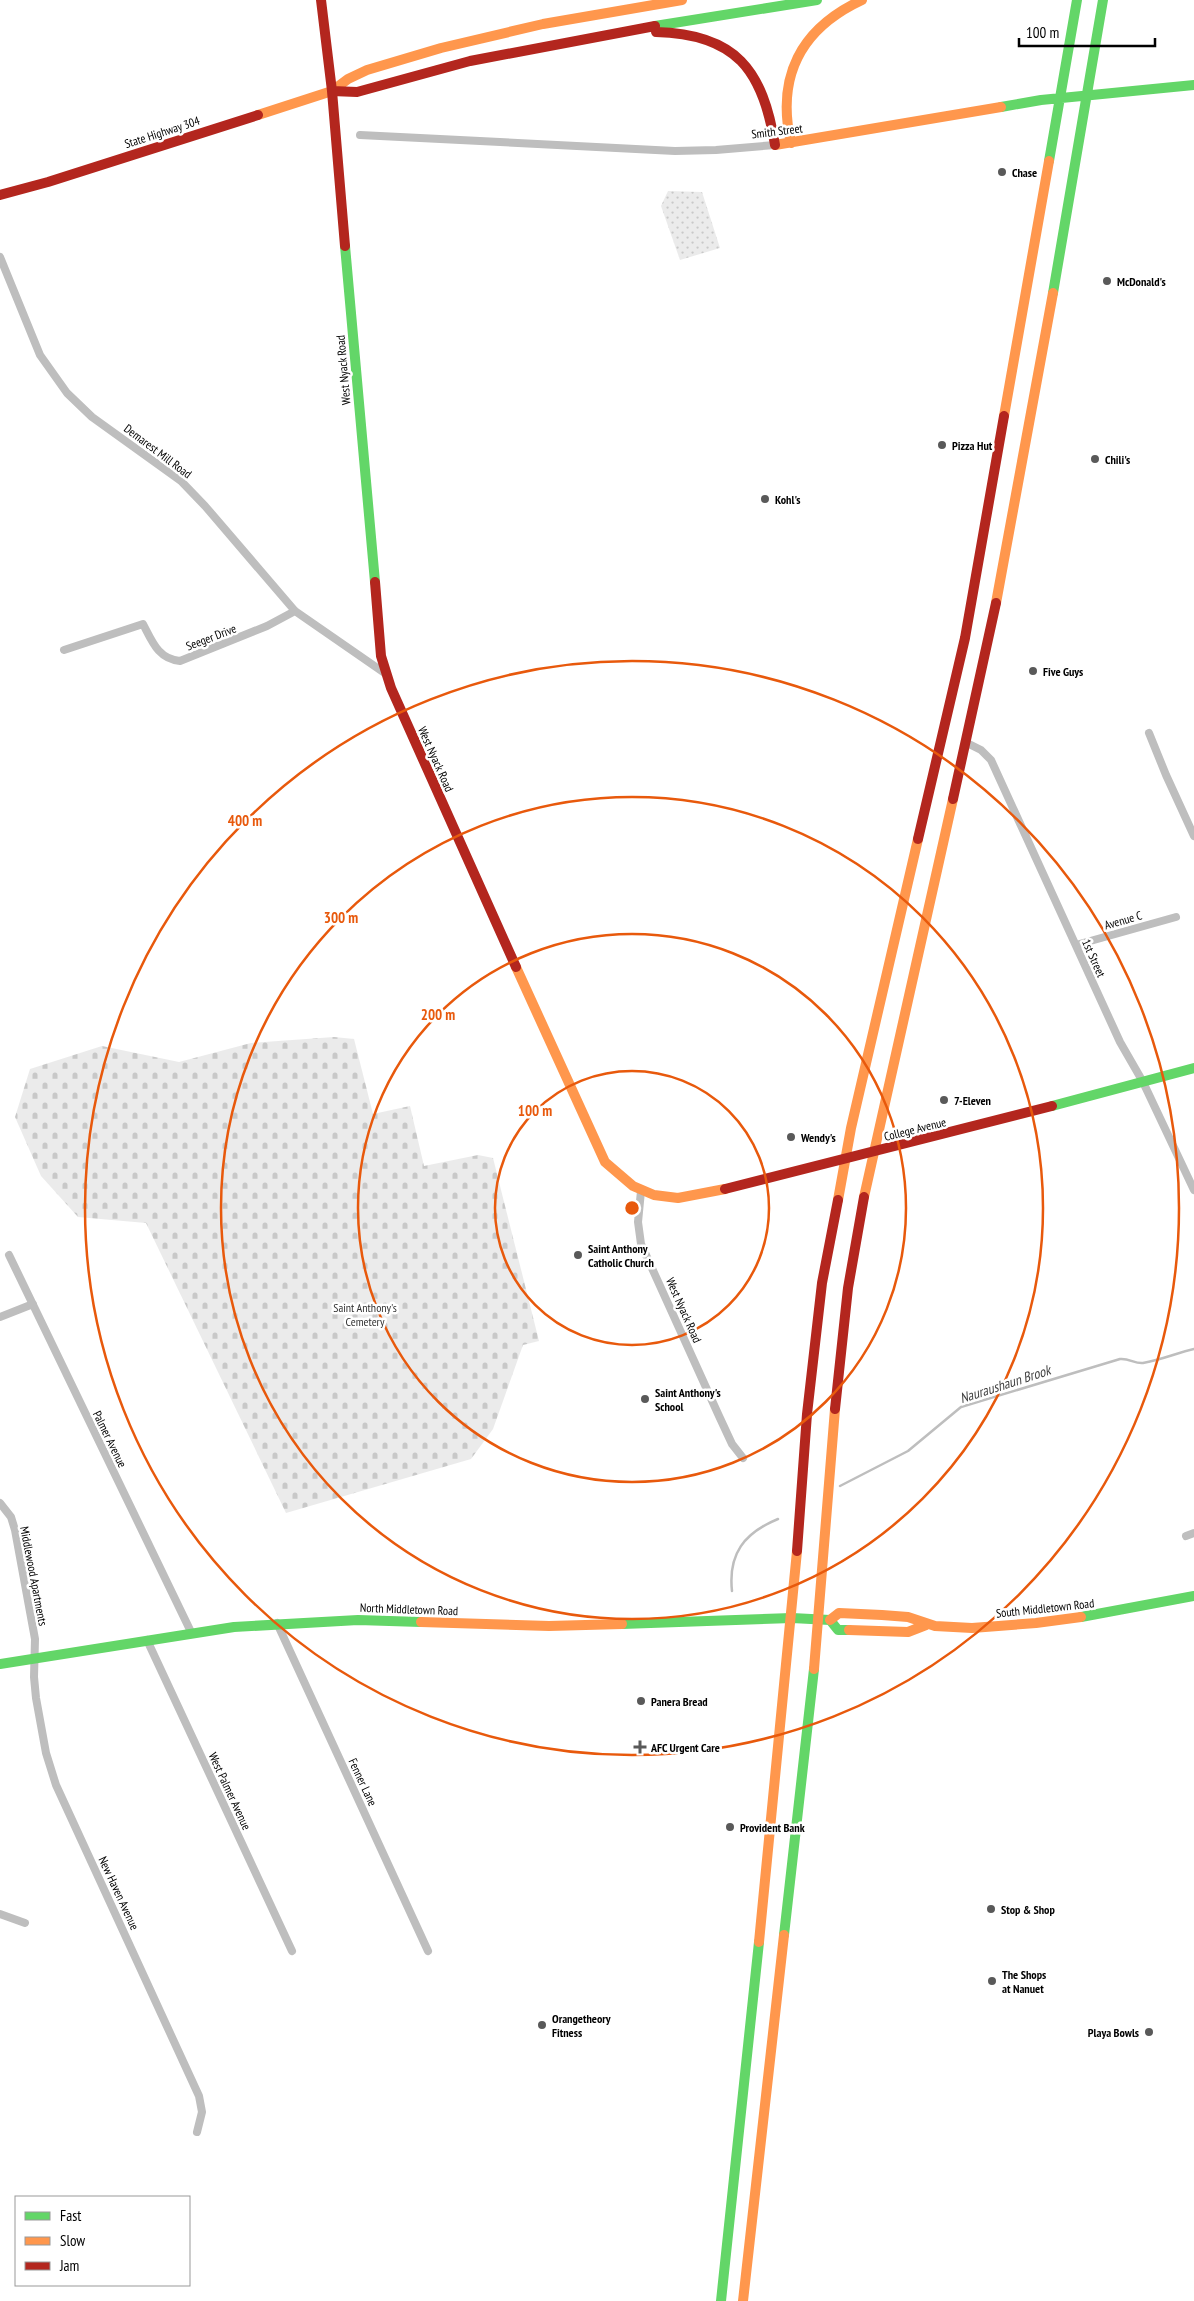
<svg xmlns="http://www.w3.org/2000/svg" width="1194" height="2301" viewBox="0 0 1194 2301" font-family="'PT Sans Narrow',sans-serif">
<defs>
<pattern id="grass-dots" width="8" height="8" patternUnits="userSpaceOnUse" patternTransform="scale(1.25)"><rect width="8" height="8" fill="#ebebeb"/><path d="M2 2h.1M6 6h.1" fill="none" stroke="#c8c8c8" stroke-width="1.8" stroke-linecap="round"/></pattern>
<pattern id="cemetery-stones" width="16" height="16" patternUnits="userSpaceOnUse" patternTransform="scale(1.25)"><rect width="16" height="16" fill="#ebebeb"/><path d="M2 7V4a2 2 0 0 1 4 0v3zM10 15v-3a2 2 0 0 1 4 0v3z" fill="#c8c8c8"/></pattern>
</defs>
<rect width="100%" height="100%" fill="#fff"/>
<path fill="url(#grass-dots)" d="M668,191l34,1 18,56 -40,12 -19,-54z"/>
<path fill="url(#cemetery-stones)" d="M334,1037l20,2 19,75 37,-8 14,60 54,-11 15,3 46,183 -16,4 -30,84 -22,30 -185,54 -140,-290 -68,-6 -37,-41 -26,-59 15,-48 72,-23 77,16 72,-19z"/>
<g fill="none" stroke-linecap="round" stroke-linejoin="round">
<path stroke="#bebebe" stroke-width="2.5" d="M840,1486l68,-35 53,-44 159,-48c9,-1 15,5 23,4 18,-3 34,-10 51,-14
M732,1591c-4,-37 12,-58 46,-72"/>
<path stroke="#bebebe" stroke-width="8" d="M360,135l315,16 41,-1 59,-5
M0,257l40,98 27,38 25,24 89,64 24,25 90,105 91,63
M64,650l79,-26c9,17 15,35 37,37l87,-35 28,-15
M1149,733l17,42 28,61
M967,743l14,7 10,10 129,282 23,40 51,108
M1076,945l100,-28
M641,1191l-3,31 3,22 78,172 13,28 11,14
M9,1255l183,379
M0,1317l33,-13
M0,1503l11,14 4,13 20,109 -1,38 2,21 10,55 10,32 143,311 3,16 -5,20
M1186,1536l8,-3
M277,1623l151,328
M147,1640l145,311
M0,1914l25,9"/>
<path stroke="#63d668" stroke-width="10" d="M655,26l162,-26
M1001,107l40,-7 153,-15
M1049,161l28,-161
M345,246l30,336
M1053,293l50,-293
M1052,1106l142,-38
M1081,1617l113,-21
M622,1624l170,-6 38,2 8,10h11
M0,1664l234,-37 124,-7 63,2
M784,1935l30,-266
M721,2301l38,-359"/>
<path stroke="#ff974d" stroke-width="10" d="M258,115l74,-24 16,-12 19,-9 74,-22 102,-24 139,-24
M791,143c-15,-66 9,-114 71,-143
M775,145l226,-38
M1004,416l45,-255
M996,603l57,-310
M516,967l89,195 28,24 21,9 24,3 47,-9
M864,1197l89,-398
M838,1200l13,-72 67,-289
M830,1620l9,-7 43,2 26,2 27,9 37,2 64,-5 45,-6
M421,1622l128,4 73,-2
M849,1630l59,2 18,-7
M814,1669l21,-260
M759,1942l38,-391
M743,2301l41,-366"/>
<path stroke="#b3261e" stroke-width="10" d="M321,0l11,91 13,155
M656,32c80,2 107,38 119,113
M332,91l25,1 113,-31 185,-35
M0,195l48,-13 210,-67
M375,582l6,74 10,32 125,279
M953,799l43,-196
M918,839l47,-201 39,-222
M725,1189l327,-83
M835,1409l13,-121 16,-91
M797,1551l10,-137 15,-131 16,-83"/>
</g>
<g fill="none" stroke="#e8590c" stroke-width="2.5">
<circle cx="632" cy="1208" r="137"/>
<circle cx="632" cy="1208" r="274"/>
<circle cx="632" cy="1208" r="411"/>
<circle cx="632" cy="1208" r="547"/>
</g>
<g fill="#595959" stroke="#fff" stroke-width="2">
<circle cx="1002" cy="172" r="5"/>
<circle cx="1107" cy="281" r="5"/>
<circle cx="942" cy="445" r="5"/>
<circle cx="1095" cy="459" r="5"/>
<circle cx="765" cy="499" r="5"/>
<circle cx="1033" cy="671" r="5"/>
<circle cx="944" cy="1100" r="5"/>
<circle cx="791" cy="1137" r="5"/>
<circle cx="578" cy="1255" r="5"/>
<circle cx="645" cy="1399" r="5"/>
<circle cx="641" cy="1701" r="5"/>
<path d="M637.5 1739.5h5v5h5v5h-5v5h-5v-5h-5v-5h5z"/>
<circle cx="730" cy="1827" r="5"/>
<circle cx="991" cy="1909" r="5"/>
<circle cx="992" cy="1981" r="5"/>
<circle cx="542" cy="2025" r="5"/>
<circle cx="1149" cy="2032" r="5"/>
</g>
<g text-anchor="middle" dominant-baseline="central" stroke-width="5" stroke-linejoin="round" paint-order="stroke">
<g font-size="12" fill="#000" stroke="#fff">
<text transform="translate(777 131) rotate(-7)">Smith Street</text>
<text transform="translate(162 132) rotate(-18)">State Highway 304</text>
<text transform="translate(343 370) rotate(-95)">West Nyack Road</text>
<text transform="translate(158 451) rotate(37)">Demarest Mill Road</text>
<text transform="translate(211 637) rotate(-21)">Seeger Drive</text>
<text transform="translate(436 759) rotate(66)">West Nyack Road</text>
<text transform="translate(1123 920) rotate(-16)">Avenue C</text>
<text transform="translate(1094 958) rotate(66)">1st Street</text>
<text transform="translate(915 1129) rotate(-14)">College Avenue</text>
<text transform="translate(684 1310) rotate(66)">West Nyack Road</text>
<text transform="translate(110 1439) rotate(64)">Palmer Avenue</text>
<text transform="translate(34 1576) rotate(79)">Middlewood Apartments</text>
<text transform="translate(1045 1608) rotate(-6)">South Middletown Road</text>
<text transform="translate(409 1609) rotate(2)">North Middletown Road</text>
<text transform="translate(363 1782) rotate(65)">Fenner Lane</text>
<text transform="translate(230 1791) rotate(65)">West Palmer Avenue</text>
<text transform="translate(119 1893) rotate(65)">New Haven Avenue</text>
</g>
<g font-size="12" font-weight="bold" fill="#000" stroke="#fff" text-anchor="start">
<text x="1012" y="172">Chase</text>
<text x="1117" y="281">McDonald's</text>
<text x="952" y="445">Pizza Hut</text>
<text x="1105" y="459">Chili's</text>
<text x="775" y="499">Kohl's</text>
<text x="1043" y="671">Five Guys</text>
<text x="954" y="1100">7-Eleven</text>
<text x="801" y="1137">Wendy's</text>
<text x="588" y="1248">Saint Anthony<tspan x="588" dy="14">Catholic Church</tspan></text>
<text x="655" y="1392">Saint Anthony's<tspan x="655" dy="14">School</tspan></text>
<text x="651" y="1701">Panera Bread</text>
<text x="651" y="1747">AFC Urgent Care</text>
<text x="740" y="1827">Provident Bank</text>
<text x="1001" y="1909">Stop &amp; Shop</text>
<text x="1002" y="1974">The Shops<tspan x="1002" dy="14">at Nanuet</tspan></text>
<text x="552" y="2018">Orangetheory<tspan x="552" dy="14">Fitness</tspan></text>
<text x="1139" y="2032" text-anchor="end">Playa Bowls</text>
</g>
<g font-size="12" fill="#323232" stroke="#fff">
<text x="365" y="1307">Saint Anthony's<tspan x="365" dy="14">Cemetery</tspan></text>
</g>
<g font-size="14" font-style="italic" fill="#434343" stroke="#fff">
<text transform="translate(1005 1384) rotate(-18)">Nauraushaun Brook</text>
</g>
</g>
<circle cx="632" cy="1208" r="8" fill="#e8590c" stroke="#fff" stroke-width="2.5"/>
<g font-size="15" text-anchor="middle" font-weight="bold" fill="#e8590c" stroke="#fff" stroke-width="5" stroke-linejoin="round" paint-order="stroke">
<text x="245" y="826">400 m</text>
<text x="341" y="923">300 m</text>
<text x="438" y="1020">200 m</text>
<text x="535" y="1116">100 m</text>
</g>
<rect x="15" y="2196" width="175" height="90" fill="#ffffff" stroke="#999999"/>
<rect x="25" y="2212" width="25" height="8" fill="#63d668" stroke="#999999"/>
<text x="60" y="2221" font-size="15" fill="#000000">Fast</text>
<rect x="25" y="2237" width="25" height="8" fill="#ff974d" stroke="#999999"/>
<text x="60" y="2246" font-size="15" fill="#000000">Slow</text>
<rect x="25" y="2262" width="25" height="8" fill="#b3261e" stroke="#999999"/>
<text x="60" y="2271" font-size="15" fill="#000000">Jam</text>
<path d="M1019 38v8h136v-8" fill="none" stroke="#000000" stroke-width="2.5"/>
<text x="1026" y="38" font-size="15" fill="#000000" stroke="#ffffff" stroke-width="4" paint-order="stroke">100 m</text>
</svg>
